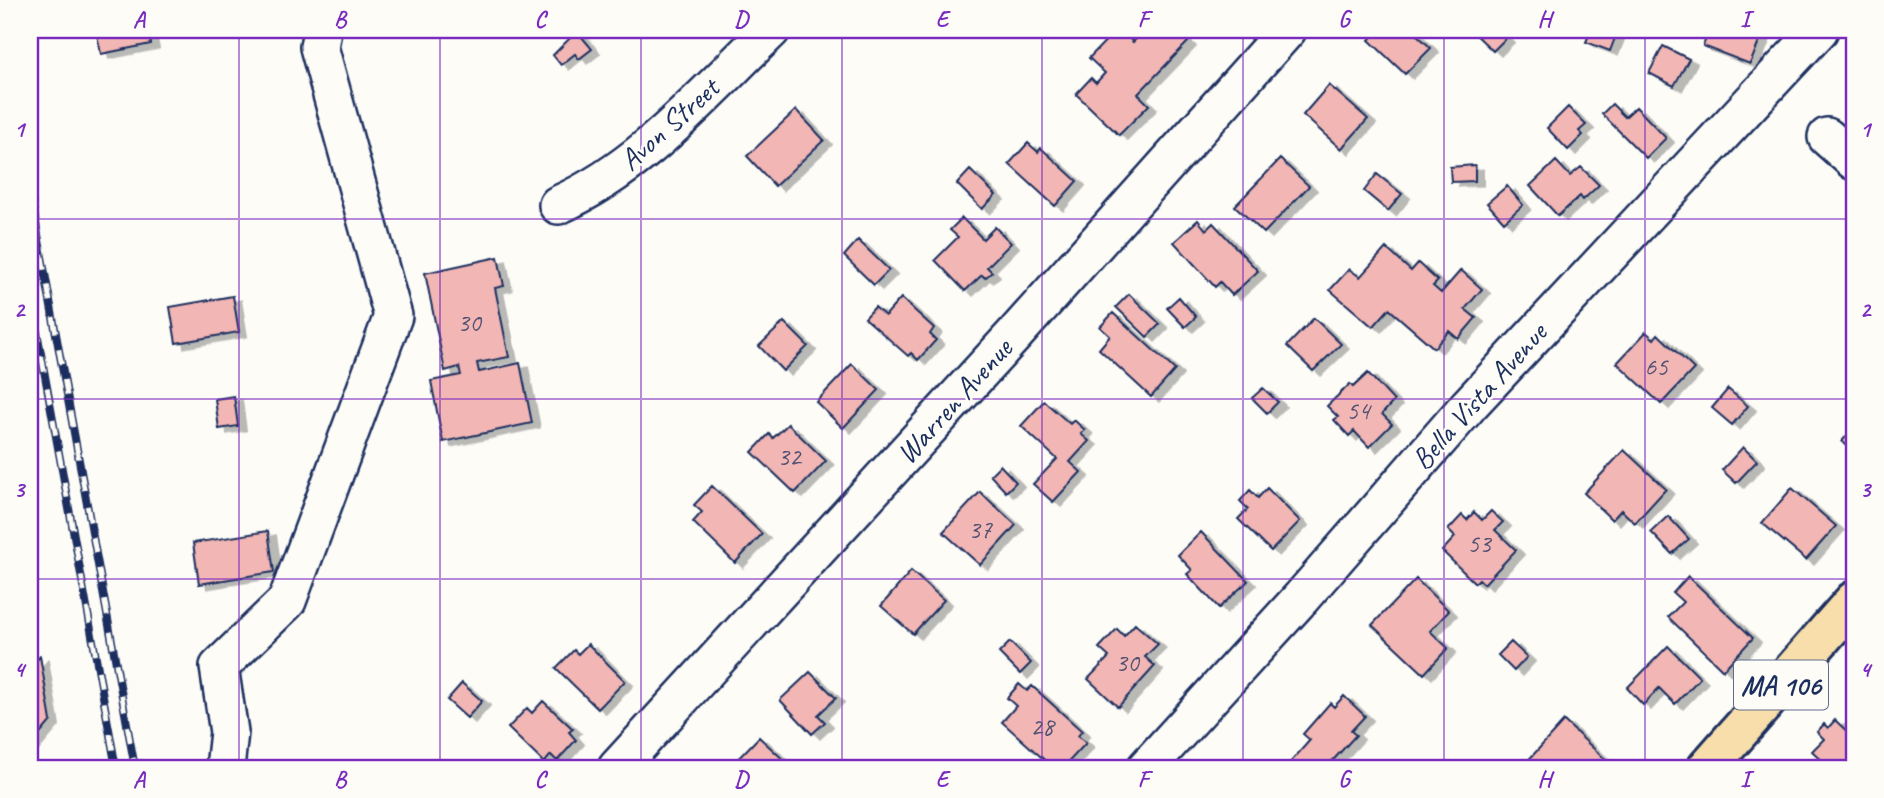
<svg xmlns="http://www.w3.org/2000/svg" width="1884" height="798" viewBox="0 0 1884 798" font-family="Caveat,sans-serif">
<defs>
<filter id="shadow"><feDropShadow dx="8" dy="4.5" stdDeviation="0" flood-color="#0004"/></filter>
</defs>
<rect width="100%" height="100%" fill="#fdfcf7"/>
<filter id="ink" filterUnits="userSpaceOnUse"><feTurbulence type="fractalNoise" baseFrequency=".0143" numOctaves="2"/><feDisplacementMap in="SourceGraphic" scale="14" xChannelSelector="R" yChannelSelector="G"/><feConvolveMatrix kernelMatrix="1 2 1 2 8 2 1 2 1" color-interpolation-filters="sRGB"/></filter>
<g filter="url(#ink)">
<path fill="#f2b6b4" stroke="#1b2f5e" stroke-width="2" filter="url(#shadow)" d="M96,30h52l3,14 -50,10z
M1116,30h5l12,12 12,-12h30l13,12 -50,52 11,11 -30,30 -43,-41 15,-16 5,5 9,-10 -16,-15z
M1378,30h34l19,18 -26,26 -36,-34z
M1497,30l9,8 -13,13 -21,-20z
M1591,30h27l-8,21 -24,-9z
M1709,30h55l-14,34 -47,-18z
M577,31l15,18 -13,10 -4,-5 -14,11 -8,-10z
M1663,46l26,13 -15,27 -25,-13z
M1329,85l39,34 -27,30 -38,-34z
M1612,104l13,13 11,-10 30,31 -20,20 -44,-44z
M1568,107l18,18 -7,6 4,4 -15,15 -21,-22z
M796,110l28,30 -49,46 -28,-30z
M1028,143l10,9 3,-4 36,33 -22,25 -46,-42z
M1280,159l29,27 -45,47 -29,-27z
M1556,161l14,15 11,-9 18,18 -16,15 -3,-4 -22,20 -28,-30z
M1475,165v16l-24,1 -1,-15z
M970,170l26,25 -14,14 -25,-25z
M1377,174l25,20 -14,17 -24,-20z
M1507,186l16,19 -19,17 -17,-19z
M962,218l21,21 12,-12 16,16 -24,24 5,5 -7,6 -3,-3 -17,16 -30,-31 23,-23 -8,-7z
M1198,220l8,10 7,-7 45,48 -26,24 -12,-13 -5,5 -41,-45z
M858,240l31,30 -15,15 -30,-29z
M1386,248l25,23 7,-8 20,18 -5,5 8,7 20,-23 21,19 -17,20 11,9 -18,21 -9,-8 -15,17 -45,-39 -16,18 -43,-37 19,-21 11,8z
M498,257l6,29 -9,2 14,69 -32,6 2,9 41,-9 12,60 -89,19 -12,-61 30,-6 -2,-8 -14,4 -20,-98z
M1129,294l31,30 -13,13 -31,-30z
M233,296l6,36 -63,11 -6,-36z
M1179,297l17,20 -11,10 -18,-19z
M901,298l33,30 -4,6 6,6 -18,20 -7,-7 -3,3 -43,-38 10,-11 10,9z
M1113,313l62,57 -24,27 -52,-48 11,-13 -10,-9z
M1314,318l27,26 -28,27 -26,-25z
M784,322l24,24 -25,25 -24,-25z
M1646,332l8,7 4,-5 36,35 -33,35 -44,-41z
M852,364l27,26 -36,38 -27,-26z
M1368,373l26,28 -12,13 10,10 -23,23 -15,-16 -5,5 -15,-16 4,-3 -11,-11 23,-22 3,3z
M1263,388l15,14 -11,11 -15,-15z
M1728,389l20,17 -16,19 -20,-17z
M234,396l4,30 -19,3 -4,-30z
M1044,401l26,23 4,-4 11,10 -4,4 8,7 -19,21 11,10 -28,30 -20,-18 24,-25 -36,-33z
M788,424l38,37 -31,32 -43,-41 17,-18 4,4z
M1854,428v18l-4,3 -8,-8z
M1743,447l14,14 -21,22 -14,-13z
M1624,450l42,39 -31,34 -14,-13 -9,10 -28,-27z
M1000,465l16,17 -10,10 -16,-17z
M712,486l50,48 -27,29 -42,-41 9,-10 -8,-7z
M1267,488l33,33 -29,30 -33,-32 10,-10 -8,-8 10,-11 8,8z
M1792,488l44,38 -30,34 -44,-37z
M980,492l36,33 -36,40 -37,-33z
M1491,511l12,11 -8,8 21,20 -32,34 -5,-5 -4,4 -33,-32 13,-14 -7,-7 14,-15 5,5 7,-8 8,8z
M1668,516l21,23 -17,15 -21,-22z
M268,531l6,41 -75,12 -6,-41z
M1201,532l47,49 -29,27 -32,-34 5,-4 -14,-15z
M911,571l33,29 -31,34 -32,-28z
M1688,576l65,62 -30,32 -55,-53 15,-15 -10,-9z
M1416,579l33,32 -19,20 18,17 -24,26 -52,-49z
M1135,624l23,20 -13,13 10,9 -37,41 -30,-28 21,-22 -10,-9 18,-19 7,7z
M1010,642l21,21 -11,11 -21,-21z
M1511,642l16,15 -13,14 -16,-16z
M588,644l37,37 -27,28 -42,-41 18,-18 4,4z
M1668,646l32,32 -25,26 -16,-16 -16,17 -16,-17z
M40,656l11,65 -21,25v-78z
M810,672l26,26 -18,17 7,7 -13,12 -32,-34z
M462,683l20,18 -15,17 -20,-18z
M1019,684l8,7 5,-5 50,45 -4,5 8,7 -23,25 -9,-6 -4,3 -48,-43 14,-16 -9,-8z
M1344,696l21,20 -14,15 5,4 -30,33h-34l-4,-3 22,-25 -7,-6 27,-31 4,4z
M543,701l30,28 -4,3 7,8 -19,21 -6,-6 -7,8 -36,-35 19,-20 5,5z
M1835,720l19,18v30h-29l3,-2 -16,-15 12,-12 -7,-7 7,-8 4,4z
M1564,721l41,38 -8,9h-72l-2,-2z
M759,737l28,26 -4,5h-54z"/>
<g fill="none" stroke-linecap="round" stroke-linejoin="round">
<defs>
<path id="minor" d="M1827,137l27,24
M558,205c84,-37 147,-112 213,-175
M225,768l4,-36 -10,-65 68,-66 106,-285 -74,-269 3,-17
M617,768l399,-435 271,-303
M1146,768l155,-170 168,-193 350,-375"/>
<path id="major" d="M1707,768l147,-167"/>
</defs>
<use href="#minor" stroke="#1b2f5e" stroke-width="42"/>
<use href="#major" stroke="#1b2f5e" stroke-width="44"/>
<use href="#minor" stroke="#fdfcf7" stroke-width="37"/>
<use href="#major" stroke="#f8deab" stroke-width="38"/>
<defs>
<path id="rail" d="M30,191l105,577
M30,293l86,475"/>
</defs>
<use href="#rail" stroke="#1b2f5e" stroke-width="8"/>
<use href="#rail" stroke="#fdfcf7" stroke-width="5" stroke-dasharray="16" stroke-linecap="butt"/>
</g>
</g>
<path fill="none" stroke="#7b2cbf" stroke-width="2" stroke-opacity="0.55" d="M239,30v738M440,30v738M641,30v738M842,30v738M1042,30v738M1243,30v738M1444,30v738M1645,30v738M30,219h1824M30,399h1824M30,579h1824"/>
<g text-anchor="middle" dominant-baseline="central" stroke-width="5" stroke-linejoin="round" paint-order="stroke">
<g font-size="26" fill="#515174">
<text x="469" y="322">30</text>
<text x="1656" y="366">65</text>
<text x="1358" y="410">54</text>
<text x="789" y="456">32</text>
<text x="980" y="529">37</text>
<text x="1479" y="543">53</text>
<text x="1127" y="662">30</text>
<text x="1042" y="726">28</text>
</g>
<rect fill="#fdfcf7" stroke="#5f6c8c" stroke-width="2" x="1734" y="660.5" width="94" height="49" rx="5"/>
<g font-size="28" font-weight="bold" fill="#1b2f5e">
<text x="1781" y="685">MA 106</text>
</g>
<g font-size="30" fill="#1b2f5e" stroke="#fdfcf7">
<text transform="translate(669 124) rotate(-42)">Avon Street</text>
<text transform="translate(1479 396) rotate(-48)">Bella Vista Avenue</text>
<text transform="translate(954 401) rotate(-48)">Warren Avenue</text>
</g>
</g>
<rect width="1884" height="798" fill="none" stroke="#fdfcf7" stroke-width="77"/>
<rect x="38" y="38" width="1808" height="722" fill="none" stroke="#7b2cbf" stroke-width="2.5"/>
<g font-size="23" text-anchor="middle" font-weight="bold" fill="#7b2cbf">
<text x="139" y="27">A</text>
<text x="340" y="27">B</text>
<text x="540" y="27">C</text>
<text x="741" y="27">D</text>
<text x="942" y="27">E</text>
<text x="1143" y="27">F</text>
<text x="1344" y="27">G</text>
<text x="1544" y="27">H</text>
<text x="1745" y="27">I</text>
<text x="19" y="137">1</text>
<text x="1865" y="137">1</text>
<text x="19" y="317">2</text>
<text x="1865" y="317">2</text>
<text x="19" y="497">3</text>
<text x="1865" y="497">3</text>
<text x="19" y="677">4</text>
<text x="1865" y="677">4</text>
<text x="139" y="787">A</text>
<text x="340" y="787">B</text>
<text x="540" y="787">C</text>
<text x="741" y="787">D</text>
<text x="942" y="787">E</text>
<text x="1143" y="787">F</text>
<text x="1344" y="787">G</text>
<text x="1544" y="787">H</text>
<text x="1745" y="787">I</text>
</g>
</svg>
